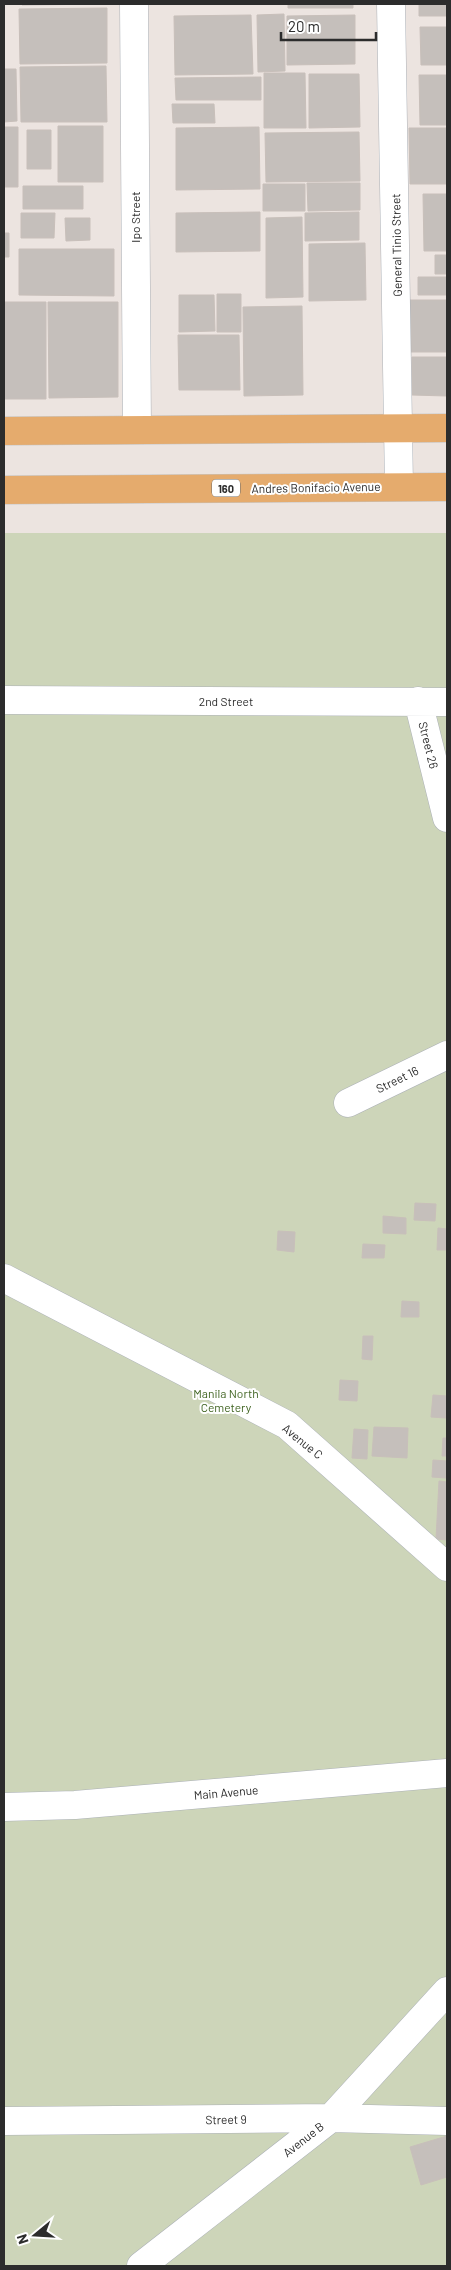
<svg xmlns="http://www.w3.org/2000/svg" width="451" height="2270" viewBox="0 0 451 2270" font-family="Barlow,sans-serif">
<rect width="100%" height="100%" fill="#ece4e0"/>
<path fill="#cdd5b9" d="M4,533h443v1733h-443z"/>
<path fill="#c5bfbb" stroke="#c8bfba" d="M22,4h87l-87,1z
M288,4h65v4h-65z
M419,4h28v12h-28z
M107,8v55l-87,1 -1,-55z
M284,14l1,57 -27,1 -1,-57z
M251,15l2,59 -78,1 -1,-59z
M355,15v49l-68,1v-49z
M420,27h27v38h-26z
M106,66l1,56h-86l-1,-55z
M4,69h12l1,52 -13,1z
M264,73h41l1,55h-42z
M309,74h50l1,53 -51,1z
M419,75h28v50h-27z
M261,77v23h-85l-1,-22z
M172,104h42l1,19h-42z
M58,126h45v56h-45z
M4,127h14v60h-14z
M259,127l1,62 -84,1v-62z
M409,128h38v56h-37z
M27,130h24v39h-24z
M359,132l1,49 -94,1 -1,-49z
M307,183h53v27l-52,1z
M263,184h42v27h-42z
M23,186h60v23h-60z
M423,194h24v57h-23z
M260,212v39l-84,1v-39z
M359,212v28l-54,1v-28z
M21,213h34l-1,25h-33z
M302,217l1,80 -37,1v-80z
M65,218h25v22l-24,1z
M4,233h5v24h-5z
M365,243l1,57 -57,1v-57z
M19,249h95v47l-95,-1z
M435,255h12v19h-12z
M418,277h29v18h-29z
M217,294h24v38h-24z
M179,295h35l1,36 -36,1z
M408,300h39v52h-39z
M4,302h42v97h-42z
M48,302h70v95l-69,1z
M302,306l1,89 -59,1 -1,-89z
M178,335h61l1,55h-61z
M412,357h35v39l-35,-1z
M415,1203l21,1 -1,17 -21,-1z
M383,1216l23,2v16l-23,-1z
M438,1228l9,1v21h-10z
M278,1231l17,1 -1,20 -17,-2z
M363,1244l22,1 -1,13h-22z
M402,1301l17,1v15h-18z
M363,1336h10l-1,24 -10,-1z
M340,1380l18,1 -1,20 -18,-1z
M433,1395l14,1 -1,22 -15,-1z
M374,1427l34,1 -1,30 -35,-2z
M354,1429l14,1 -1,29 -15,-1z
M443,1438h4v18h-5z
M433,1460l14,1 -1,17 -14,-1z
M439,1481l8,1v58l-11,-1z
M447,2136v41l-26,8 -11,-38z"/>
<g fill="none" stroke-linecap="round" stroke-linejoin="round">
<defs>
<path id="minor" d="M134,4l3,425
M391,4l8,482
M4,700l443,2
M418,701l29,117
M348,1103l99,-48
M4,1278l283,147 160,142
M4,1807l71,-2 372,-32
M4,2121l327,-3 116,3
M141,2266l190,-148 116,-127"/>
<path id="major" d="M4,431l443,-3
M4,490l443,-3"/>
</defs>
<use href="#minor" stroke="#acb1b7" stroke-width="29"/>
<use href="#major" stroke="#c4c4c4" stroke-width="29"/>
<use href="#minor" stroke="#fff" stroke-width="28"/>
<use href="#major" stroke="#e5ab6d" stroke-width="28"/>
</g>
<g text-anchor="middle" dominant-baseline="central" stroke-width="4" stroke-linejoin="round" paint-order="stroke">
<rect fill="#fff" stroke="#6b6b6b" stroke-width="1" x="212" y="479.5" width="28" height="17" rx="4"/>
<g font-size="11" font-weight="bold" fill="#2c2c2c">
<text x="226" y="488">160</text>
</g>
<g font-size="12" fill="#2c2c2c" stroke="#fff">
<text transform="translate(135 217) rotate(-90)">Ipo Street</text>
<text transform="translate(396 245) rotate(-91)">General Tinio Street</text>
<text transform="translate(316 487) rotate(-1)">Andres Bonifacio Avenue</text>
<text x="226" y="701">2nd Street</text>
<text transform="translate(429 745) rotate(76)">Street 26</text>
<text transform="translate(397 1079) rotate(-26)">Street 16</text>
<text transform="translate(303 1441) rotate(39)">Avenue C</text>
<text transform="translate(226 1792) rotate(-5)">Main Avenue</text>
<text transform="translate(226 2119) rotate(-1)">Street 9</text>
<text transform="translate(303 2139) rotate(-38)">Avenue B</text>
</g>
<g font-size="12" fill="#406422" stroke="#fff">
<text x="226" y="1393">Manila North<tspan x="226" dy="14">Cemetery</tspan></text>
</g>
</g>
<rect width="451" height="2270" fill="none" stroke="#2c2c2c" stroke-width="10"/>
<g transform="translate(35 2235) rotate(252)" stroke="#ffffff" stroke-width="4" paint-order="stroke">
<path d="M0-4L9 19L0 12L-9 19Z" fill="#2c2c2c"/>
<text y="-8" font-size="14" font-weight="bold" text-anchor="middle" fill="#2c2c2c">N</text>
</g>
<path d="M281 32v8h95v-8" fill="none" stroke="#2c2c2c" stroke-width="2.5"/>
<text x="288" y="32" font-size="15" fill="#2c2c2c" stroke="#ffffff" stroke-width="4" paint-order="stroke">20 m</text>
</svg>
